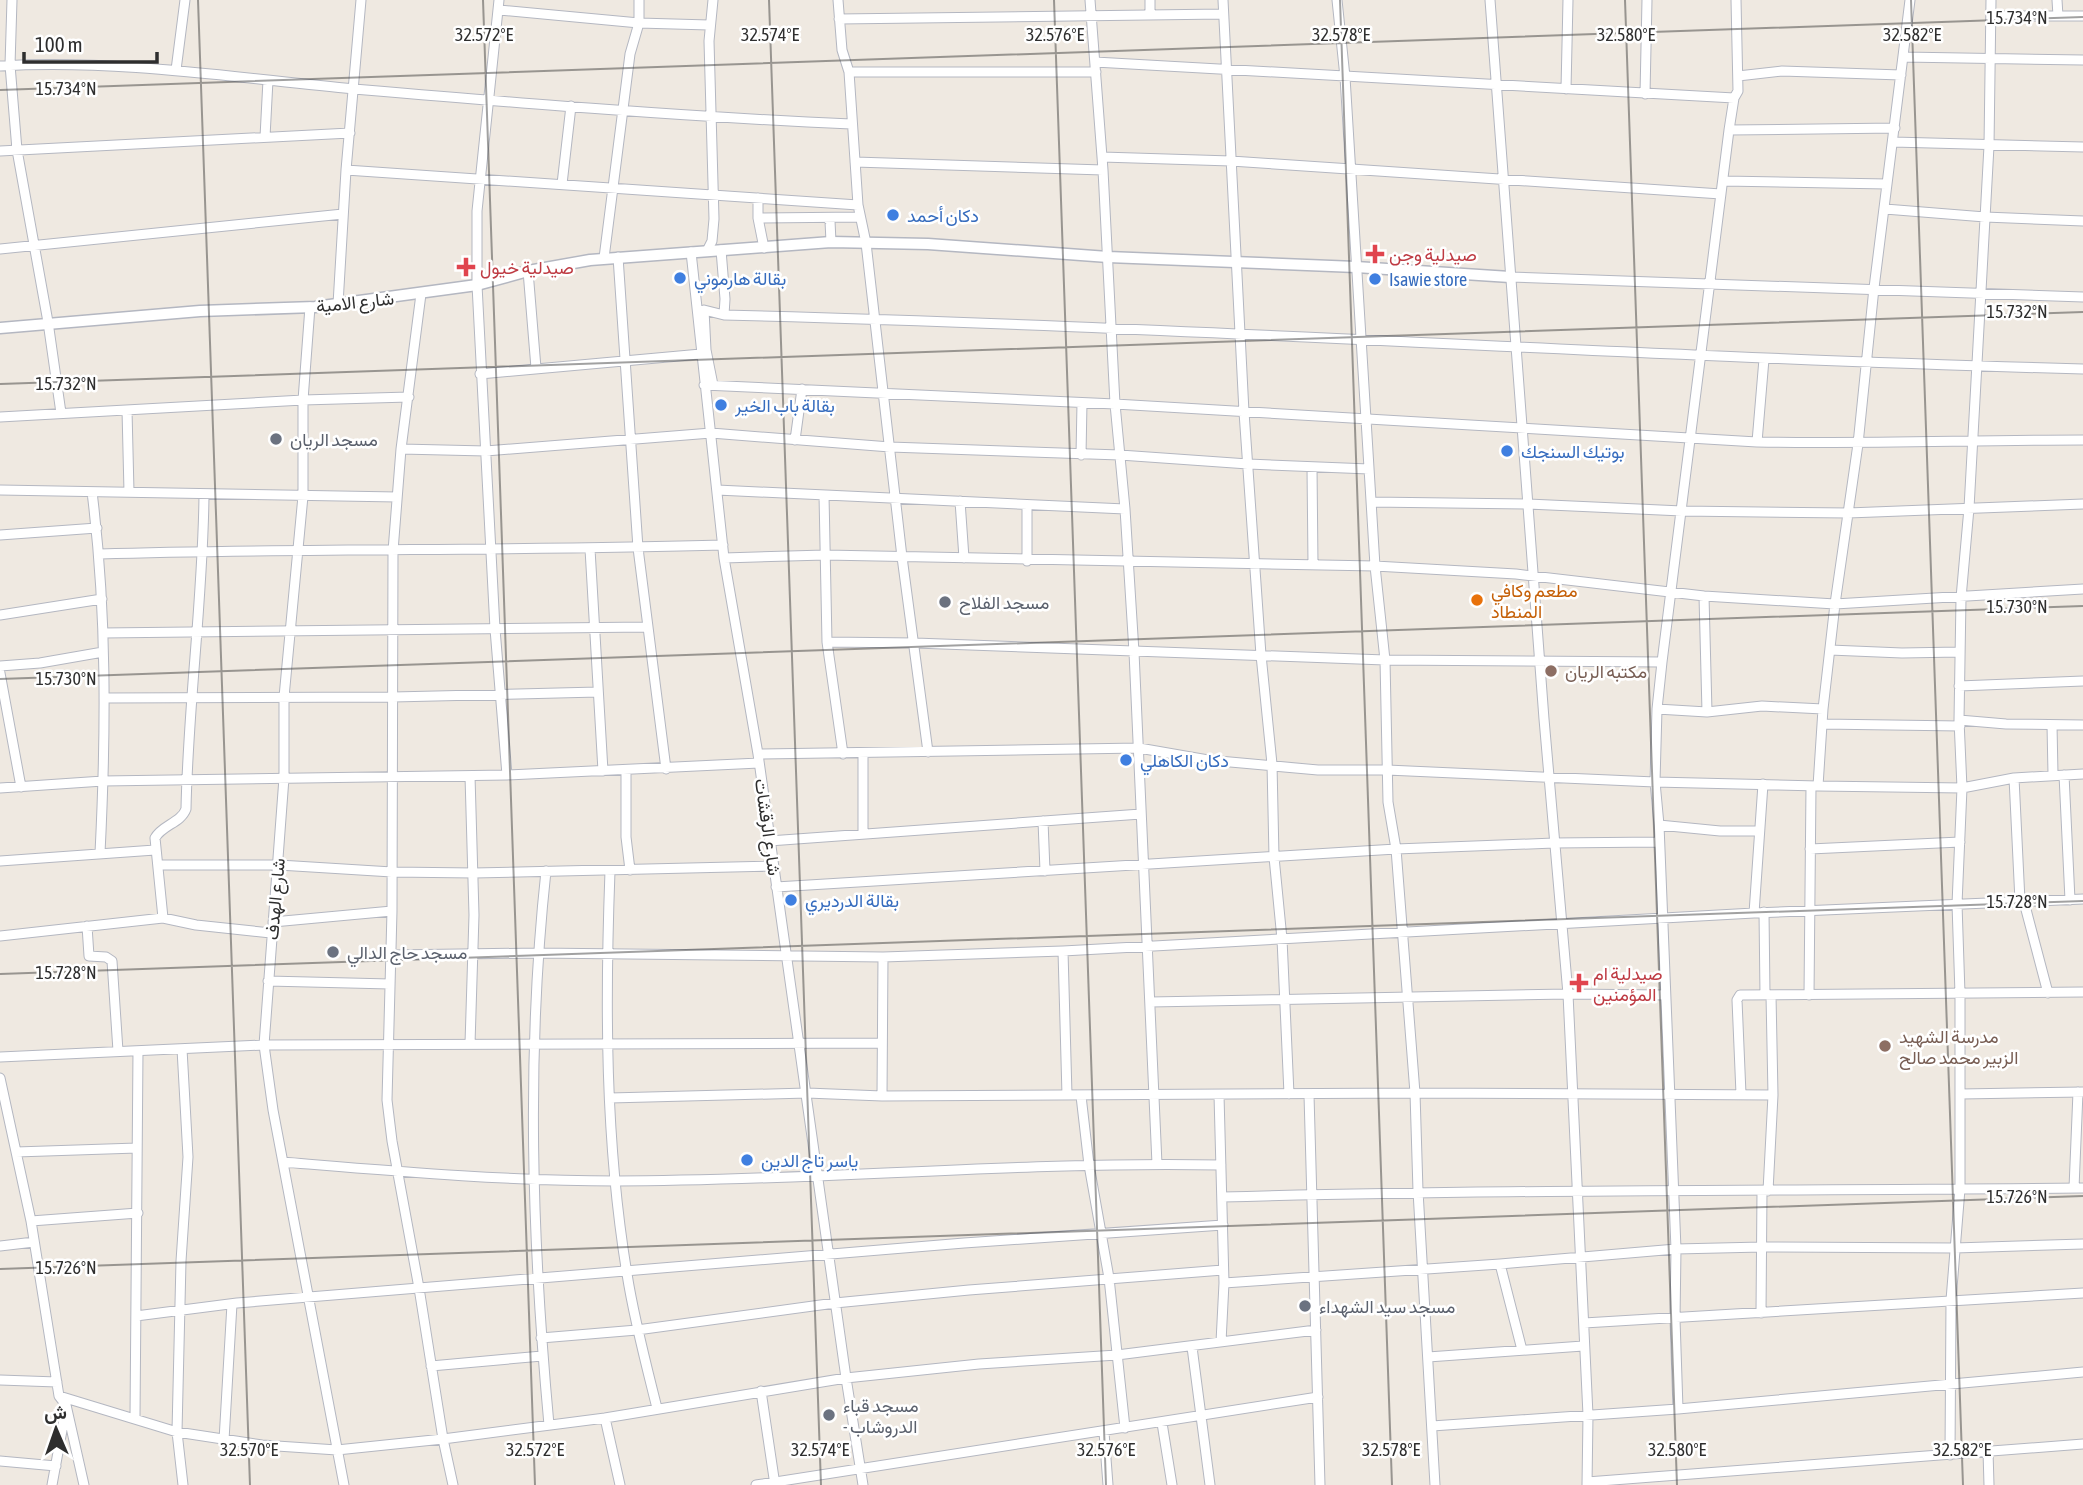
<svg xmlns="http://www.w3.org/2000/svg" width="2083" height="1485" viewBox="0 0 2083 1485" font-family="'Asap Condensed',Vazirmatn,sans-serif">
<rect width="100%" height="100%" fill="#efe9e1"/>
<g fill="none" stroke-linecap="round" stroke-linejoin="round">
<defs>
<path id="minor" d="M12,0l-2,65 7,85 31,172 13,91
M499,0l-22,211v74l18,344 12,146
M838,0l4,50 7,22 9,133 8,38 36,314 26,195
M1090,0l13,170 12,234 10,105 9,143 23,512
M1150,0v14
M1223,0l21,412 17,243 11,109 2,93 8,82 7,155
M1337,0l8,77 30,489 10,94 3,142 8,47 19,244 3,98 17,294
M1490,0l54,719 24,275 20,421 -1,70
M2057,0l1,16
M499,10l140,13 70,2
M1991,16h92
M839,19l384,-5
M1904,57l179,3
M1095,62l639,36
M0,66c118,-7 237,12 354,23 166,14 331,28 497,35
M176,70l9,-70
M849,72h247
M1738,76l44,-5 119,4
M1566,89l2,-89
M1645,94l2,-94
M1729,130l166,-2
M265,137l3,-57
M1893,142l190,5
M0,151l350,-18
M1102,157l129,4 490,33
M855,162l248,8
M346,170l512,35
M1724,181l163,3
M562,184l9,-78
M758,198v20l6,30
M1885,209l100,8 98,4
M758,218l102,-1
M827,218l3,3 1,21
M0,249l343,-35
M707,251l5,-10 2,-22 -5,-178 4,-41
M691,252l33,306 34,196 88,624 17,107
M618,257l20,291 28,221
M604,258l26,-204 9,-31v-23
M528,271l8,97
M1510,277l573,20
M421,294l-20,155 -8,102 -1,360 -5,189 5,41 27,147 24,151 10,46
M338,304l8,-134 15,-170
M310,307l-7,93v96l-19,201v81l-20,267 9,65 71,375
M724,315c453,11 906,42 1359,54
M480,374l221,-20
M704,385l411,19 642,38c109,2 217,-2 326,-2
M713,385l-7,-35 -2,-40 20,5 1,-16 -4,-49
M127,410l2,82
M0,417l303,-17 106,-3
M795,440l7,-51
M1757,442l7,-83
M401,449l85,2 225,-18 179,14 230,8 128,9 121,5
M1081,455l1,-52
M1312,467l1,97
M0,490l397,7
M717,490l408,19
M92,492c15,120 14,241 8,361
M824,495l3,147 16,112
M960,501l4,57
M1371,502l157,2 154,7 166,2 235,-9
M1027,505v56
M0,535l97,-7
M590,549l13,222
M100,554c208,-6 415,-3 623,-9
M724,558l101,-3 550,11 141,8 188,22 131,8 248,-15
M1704,596l3,116
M0,615l102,-16
M103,633l544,-6
M827,642l88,1 470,17 277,2
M1830,650l72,3 57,-1
M0,666l40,-3 63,-11
M0,673l21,114
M1959,686l124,-5
M104,698l289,-1 205,-5
M1657,709l50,3 55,-6 61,3
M1959,720l47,4 77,1
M1822,724l138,2
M2052,725l1,49
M863,753v80
M758,754l381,-6 69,12 110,10h69l268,12 163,4 144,2 52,-10 69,-4
M626,770v67l4,33
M2064,775l6,125
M470,776l4,139 -4,129
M2014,778l6,123
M1818,786l5,-77 12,-105 23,-160 16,-156 36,-288
M0,788l103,-7 404,-6 252,-12
M1043,821l2,50
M1659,825l61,6h39
M769,841l372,-27
M1810,849l150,-7
M0,861l155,-11
M158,865h121l113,7 82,1 299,-7
M546,871c-20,184 -14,370 3,554
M610,871c-5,134 -5,270 17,403 7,45 19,90 30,134
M776,887l620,-38 158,-6 105,-1
M2024,902l24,91
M1764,912l1,83
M1754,913l9,-129
M163,918l-8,-80c7,-13 26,-15 31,-29 2,-105 17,-209 18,-314
M273,922l119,-11
M87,926l2,30 17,1 6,4 6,90
M0,936l163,-18 33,7 75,8
M1063,951l4,144
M391,955l146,-2 346,4 180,-6 691,-38 329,-14
M268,981l122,3
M1809,995l2,-209
M1150,1002l418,-8 97,1
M182,1049l6,108 -7,104 -4,171 6,53
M0,1057l264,-12 617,-2
M0,1078l31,143 28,175 7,9 18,80
M1741,1094l-4,-94 3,-5 343,-3
M1961,1094l122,-2
M1219,1095l5,188 -3,59
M1309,1095l11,390
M882,1096l1,-139
M1081,1096l8,69 20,113 16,150
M610,1098l197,-5 75,3 533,-3 358,2
M16,1152l121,-4
M283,1162c110,9 222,19 333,19 202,0 403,-20 605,-16
M2074,1188l4,-96
M1768,1191l5,-96 -2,-100
M1222,1197c287,-8 574,-6 861,-9
M31,1221l107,-8
M0,1246l34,-4
M1500,1264l22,86
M1224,1283l276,-19 176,-15 86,-2 193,1 128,-4
M1761,1313l1,-122
M136,1316l101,-13 727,-60 259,-18
M1584,1323l499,-30
M541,1338l96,-8 198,-27 134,-13 254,-20
M1192,1347l18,138
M1428,1357l155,-11
M431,1366l111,-10
M0,1380l57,2
M761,1391l14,94
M59,1396l118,36 85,13 75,5 106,-11 162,-21 241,-40 133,-14 138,-9 199,-25
M1678,1409l-3,-90 1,-70 -17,-424 -4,-43 2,-73 5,-47 67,-532 5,-32 4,-7 -2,-91
M135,1418l3,-367
M605,1418l15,67
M1162,1423l10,62
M1432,1426l246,-17 405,-37
M1104,1432l4,53
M224,1440l8,-136
M1988,1451l1,34
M1950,1455l1,-155 9,-111v-195l-3,-90 5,-116 -3,-68 2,-122 8,-90 20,-362 2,-146
M0,1461l56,5
M1587,1482l496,-38
M52,1485l13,-71
M756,1485l562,-88"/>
<path id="tertiary" d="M0,328l200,-17 115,-4 162,-22 51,-14 62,-11 241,-18 97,2 180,13 248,10 154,10"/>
</defs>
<use href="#minor" stroke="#b4b7c1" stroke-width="11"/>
<use href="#tertiary" stroke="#b4b7c1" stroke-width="13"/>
<use href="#minor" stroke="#fff" stroke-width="9"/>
<use href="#tertiary" stroke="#fff" stroke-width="10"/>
</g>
<path fill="none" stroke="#2e2e2e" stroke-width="2" stroke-opacity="0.45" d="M198,0l52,1485M483,0l52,1485M769,0l52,1485M1054,0l52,1485M1340,0l52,1485M1625,0l52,1485M1911,0l52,1485M0,90l2083,-73M0,384l2083,-72M0,679l2083,-73M0,974l2083,-73M0,1269l2083,-73"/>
<g fill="#3f7fe0" stroke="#fff" stroke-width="2.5">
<circle cx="893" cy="215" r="7"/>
<circle cx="680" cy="278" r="7"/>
<circle cx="1375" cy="279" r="7"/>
<circle cx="721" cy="405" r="7"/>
<circle cx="1507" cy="451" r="7"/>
<circle cx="1126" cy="760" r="7"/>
<circle cx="791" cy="900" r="7"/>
<circle cx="747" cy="1160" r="7"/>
</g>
<g fill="#e0444e" stroke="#fff" stroke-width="2.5">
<path d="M1371.5 243.5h7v7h7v7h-7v7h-7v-7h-7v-7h7z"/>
<path d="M462.5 256.5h7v7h7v7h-7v7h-7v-7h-7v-7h7z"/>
<path d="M1575.5 972.5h7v7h7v7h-7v7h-7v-7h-7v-7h7z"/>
</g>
<g fill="#6b7280" stroke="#fff" stroke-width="2.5">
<circle cx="276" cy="439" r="7"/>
<circle cx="945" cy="602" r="7"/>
<circle cx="333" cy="952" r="7"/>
<circle cx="1305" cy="1306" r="7"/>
<circle cx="829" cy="1415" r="7"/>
</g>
<circle fill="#e8710a" stroke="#fff" stroke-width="2.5" cx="1477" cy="600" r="7"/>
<g fill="#8d6e63" stroke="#fff" stroke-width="2.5">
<circle cx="1551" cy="671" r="7"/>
<circle cx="1885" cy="1046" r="7"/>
</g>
<g text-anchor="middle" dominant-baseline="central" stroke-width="5" stroke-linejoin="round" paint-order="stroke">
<g font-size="18" fill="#366cbe" stroke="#fff" text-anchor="start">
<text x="907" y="215">دكان أحمد</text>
<text x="694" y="278">بقالة هارموني</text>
<text x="1389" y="279">Isawie store</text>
<text x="735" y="405">بقالة باب الخير</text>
<text x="1521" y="451">بوتيك السنجك</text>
<text x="1140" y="760">دكان الكاهلي</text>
<text x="805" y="900">بقالة الدرديري</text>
<text x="761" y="1160">ياسر تاج الدين</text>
</g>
<g font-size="18" fill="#be3a42" stroke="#fff" text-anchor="start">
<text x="1389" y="254">صيدلية وجن</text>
<text x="480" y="267">صيدلية خيول</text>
<text x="1593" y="973">صيدلية ام<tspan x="1593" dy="21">المؤمنين</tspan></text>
</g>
<g font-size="18" fill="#2e2e2e" stroke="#fff">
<text transform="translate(355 302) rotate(-6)">شارع الامية</text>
<text transform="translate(768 827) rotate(82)">شارع الرقشات</text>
<text transform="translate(275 899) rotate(-85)">شارع الهدف</text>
</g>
<g font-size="18" fill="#5b616d" stroke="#fff" text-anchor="start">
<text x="290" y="439">مسجد الريان</text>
<text x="959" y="602">مسجد الفلاح</text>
<text x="347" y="952">مسجد حاج الدالي</text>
<text x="1319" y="1306">مسجد سيد الشهداء</text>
<text x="843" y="1405">مسجد قباء<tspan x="843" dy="21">- الدروشاب</tspan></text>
</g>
<g font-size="18" fill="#c56008" stroke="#fff" text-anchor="start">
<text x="1491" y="590">مطعم وكافي<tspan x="1491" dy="21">المنطاد</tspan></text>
</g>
<g font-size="18" fill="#785e54" stroke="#fff" text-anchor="start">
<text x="1565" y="671">مكتبه الريان</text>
<text x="1899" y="1036">مدرسة الشهيد<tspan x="1899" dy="21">الزبير محمد صالح</tspan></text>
</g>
</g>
<g font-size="18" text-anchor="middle" fill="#2e2e2e" stroke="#fff" stroke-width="5" stroke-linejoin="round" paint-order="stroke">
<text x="2017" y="24">15.734°N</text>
<text x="484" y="41">32.572°E</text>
<text x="770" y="41">32.574°E</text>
<text x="1055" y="41">32.576°E</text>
<text x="1341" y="41">32.578°E</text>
<text x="1626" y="41">32.580°E</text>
<text x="1912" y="41">32.582°E</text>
<text x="66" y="95">15.734°N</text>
<text x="2017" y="318">15.732°N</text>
<text x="66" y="390">15.732°N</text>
<text x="2017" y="613">15.730°N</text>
<text x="66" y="685">15.730°N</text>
<text x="2017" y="908">15.728°N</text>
<text x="66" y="979">15.728°N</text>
<text x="2017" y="1203">15.726°N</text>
<text x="66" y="1274">15.726°N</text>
<text x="249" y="1456">32.570°E</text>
<text x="535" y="1456">32.572°E</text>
<text x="820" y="1456">32.574°E</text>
<text x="1106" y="1456">32.576°E</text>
<text x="1391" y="1456">32.578°E</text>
<text x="1677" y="1456">32.580°E</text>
<text x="1962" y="1456">32.582°E</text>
</g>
<g transform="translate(56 1429) rotate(358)" stroke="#ffffff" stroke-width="5" paint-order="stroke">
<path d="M0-5L12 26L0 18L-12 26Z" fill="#2e2e2e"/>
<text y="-10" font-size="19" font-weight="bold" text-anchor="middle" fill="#2e2e2e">ش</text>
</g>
<path d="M24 52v10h133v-10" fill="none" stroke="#2e2e2e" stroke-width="3.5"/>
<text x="35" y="52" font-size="21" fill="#2e2e2e" stroke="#ffffff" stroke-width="5" paint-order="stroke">100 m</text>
</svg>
